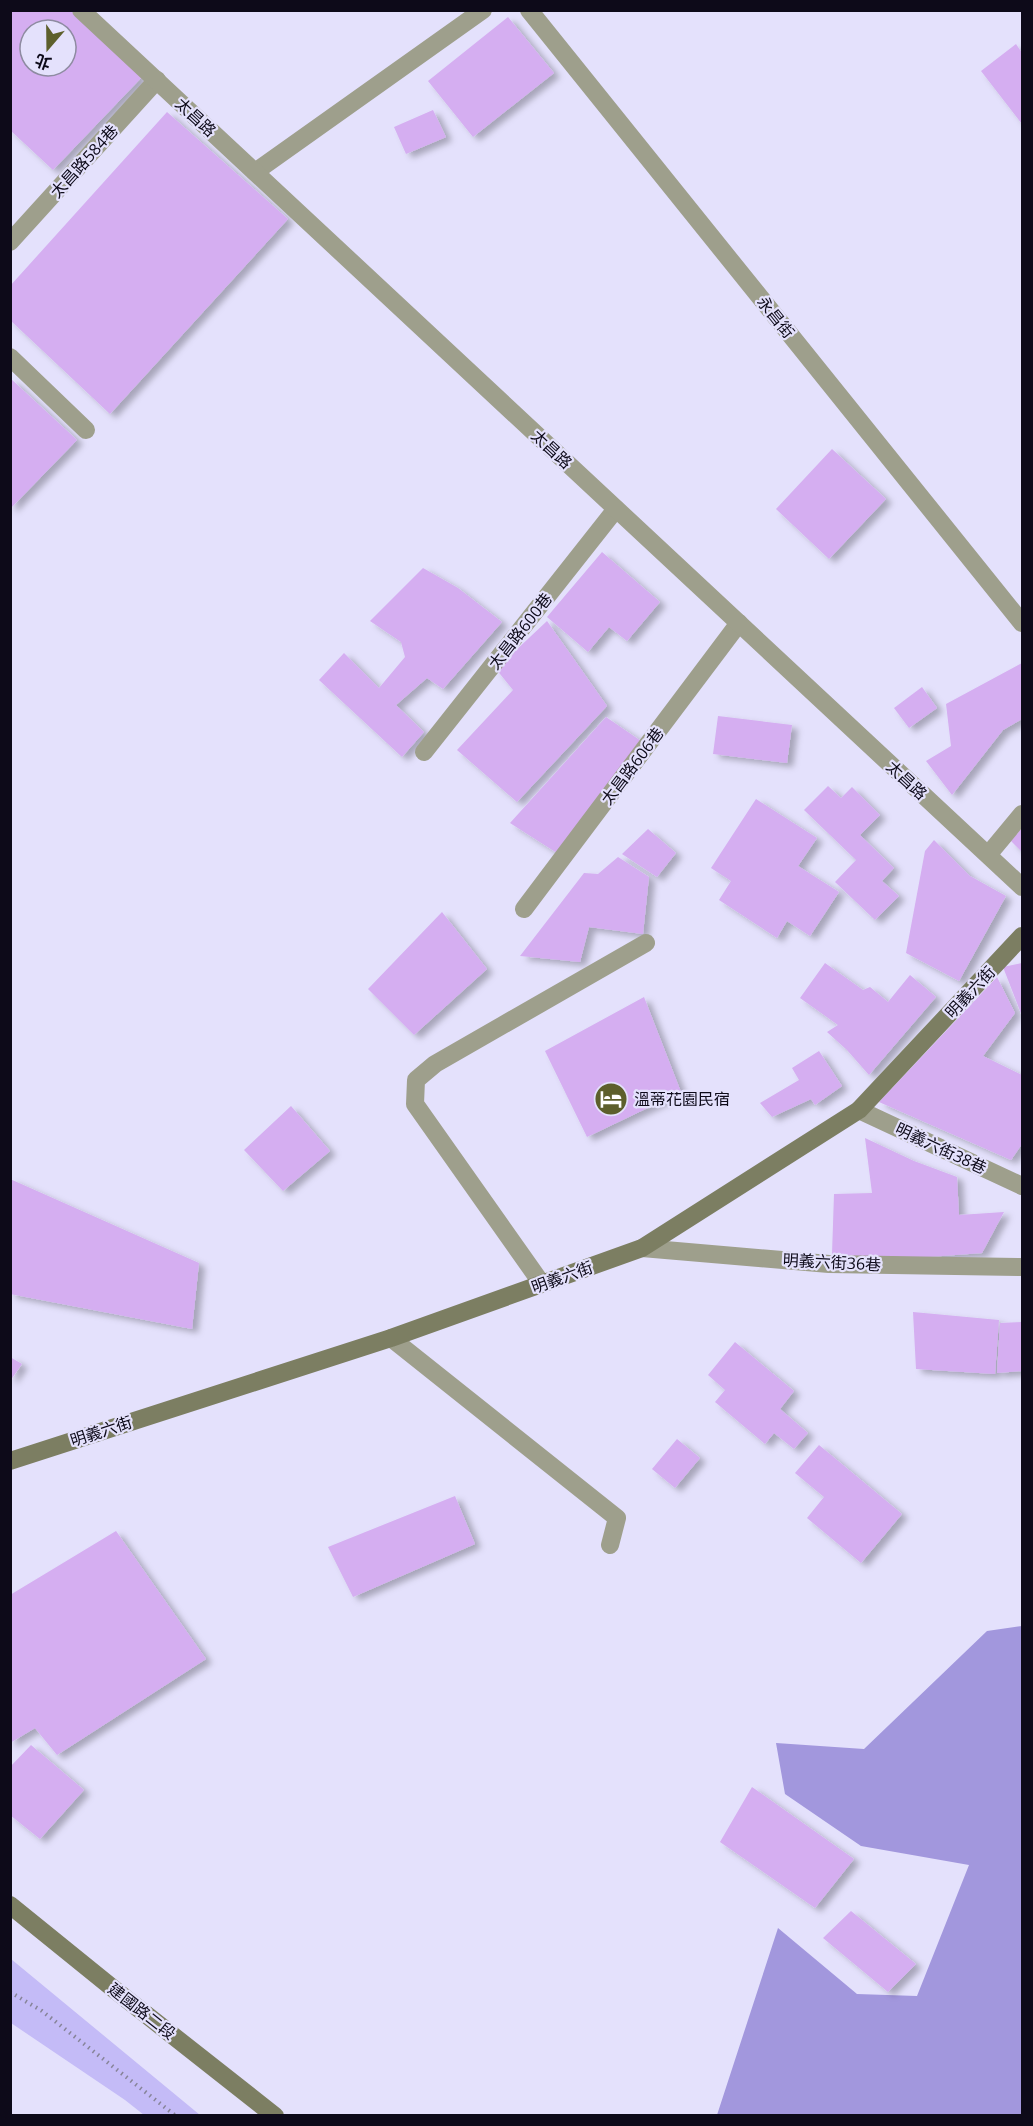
<svg xmlns="http://www.w3.org/2000/svg" width="1033" height="2126" viewBox="0 0 1033 2126" font-family="'Open Sans','Noto Sans TC',sans-serif">
<defs>
<filter id="shadow"><feDropShadow dx="6" dy="4" stdDeviation="3" flood-color="#0004"/></filter>
</defs>
<rect width="100%" height="100%" fill="#e4e1fc"/>
<path fill="#c4bbf7" d="M11,1959l189,156h-56l-19,-15 -114,-77z"/>
<path fill="#a297dd" d="M1022,1626v489h-305l61,-187 79,66 60,2 52,-131 -108,-19 -76,-52 -9,-51 88,6 123,-118z"/>
<path fill="#d5aef1" fill-rule="evenodd" filter="url(#shadow)" d="M10,10h60l72,67 -89,93 -43,-40zM30,30h36v36h-36z
M508,17l46,56 -81,64 -45,-56z
M1016,44l6,9v71l-41,-53z
M433,110l13,27 -40,17 -12,-27z
M167,112l121,107 -178,195 -100,-94v-34z
M10,378l67,62 -67,69z
M832,449l54,50 -57,60 -53,-50z
M602,552l58,50 -33,39 -18,-14 -21,25 -41,-35z
M423,568l35,20 44,34 -59,67 -16,-11 -31,27 28,27 -22,25 -83,-77 25,-27 35,35 26,-31 -4,-15 -31,-21z
M547,621l60,85 -90,96 -60,-52 56,-60 -17,-21z
M1022,663v56l-19,11 -51,65 -26,-34 25,-15 -5,-42z
M922,687l15,21 -28,20 -15,-20z
M718,716l74,9 -5,38 -74,-9z
M606,717l35,24 -84,112 -47,-30z
M828,786l13,12 11,-11 28,28 -20,20 34,33 -12,13 17,15 -24,24 -40,-38 21,-22 -52,-50z
M756,799l61,39 -19,28 41,26 -29,44 -23,-15 -10,17 -58,-38 12,-19 -20,-13z
M1022,828v24l-11,-11z
M648,829l28,24 -19,24 -35,-23z
M934,840l36,36 36,20 -47,85 -53,-28 19,-102z
M618,857l31,20 -6,57 -54,-7 -9,35 -60,-6 64,-83 14,1z
M442,912l45,57 -73,66 -46,-46z
M825,963l38,27 7,-3 18,15 22,-27 26,22 -67,78 -22,-25 -20,-18 11,-7 -38,-27z
M1022,963v53l-19,-49z
M997,977l18,36 -32,43 39,19v69l-11,16 -132,-58z
M644,997l37,95 -94,45 -42,-86z
M819,1051l23,35 -27,19 -4,-6 -39,18 -12,-14 39,-23 -7,-12z
M291,1106l39,45 -47,40 -39,-41z
M865,1138l49,23 43,16 2,38 45,-3 -22,41 -67,5h-45l-38,-4 2,-60 38,-1z
M10,1179l189,84 -7,66 -182,-35z
M913,1312l86,8 -4,54 -79,-5z
M1022,1322v49l-25,2 3,-50z
M735,1342l59,49 -14,18 28,24 -14,16 -20,-16 -9,11 -50,-42 10,-12 -17,-15z
M10,1357l12,7 -12,17z
M677,1439l23,19 -25,30 -23,-19z
M819,1445l83,69 -41,49 -54,-45 17,-21 -29,-24z
M455,1496l20,48 -122,53 -25,-50z
M116,1531l90,128 -149,96 -22,-27 -25,15v-148z
M31,1745l53,45 -44,49 -30,-24v-48z
M752,1787l102,72 -39,49 -95,-66z
M851,1911l65,53 -28,28 -65,-54z"/>
<g fill="none" stroke-linecap="round" stroke-linejoin="round">
<path stroke="#878499" stroke-width="4" stroke-dasharray="1.5 4.5" stroke-linecap="butt" d="M10,1992l32,19 134,105"/>
<path stroke="#9e9f8c" stroke-width="18" d="M255,172l228,-162
M10,242l147,-162
M10,357l76,73
M424,752l192,-243
M524,909l215,-286
M859,1110l163,76
M542,1284l-127,-180 1,-24 19,-16 211,-121"/>
<path stroke="#9e9f8c" stroke-width="18" d="M81,10l941,877
M529,10l493,613
M988,855l34,-41
M642,1248l187,16 193,3
M391,1338l226,180 -7,27"/>
<path stroke="#7c7e62" stroke-width="18" d="M10,1461l381,-123 251,-90 217,-138 163,-174
M10,1905l105,85 160,126"/>
</g>
<defs>
<symbol id="hotel-disc" viewBox="-11 -11 22 22"><circle r="9.5" fill="#5d5f2c" stroke="#e4e1fc"/><path d="M-6-4.5h1.5V1H6V5H4.5V3h-9V5H-6ZM-4 0a1.8 1.8 0 1 1 3.6 0ZM.5 0V-2.5h3Q6-2.5 6 0Z" fill="#fff"/></symbol>
</defs>
<g fill-rule="evenodd">
<use href="#hotel-disc" x="592" y="1080" width="38" height="38"/>
</g>
<g text-anchor="middle" dominant-baseline="central" stroke-width="4.5" stroke-linejoin="round" paint-order="stroke">
<g font-size="16" fill="#0d0a19" stroke="#e4e1fc">
<text transform="translate(196 117) rotate(43)">太昌路</text>
<text transform="translate(84 161) rotate(-48)">太昌路584巷</text>
<text transform="translate(776 317) rotate(51)">永昌街</text>
<text transform="translate(552 449) rotate(43)">太昌路</text>
<text transform="translate(520 631) rotate(-52)">太昌路600巷</text>
<text transform="translate(632 766) rotate(-53)">太昌路606巷</text>
<text transform="translate(907 780) rotate(43)">太昌路</text>
<text transform="translate(970 992) rotate(-47)">明義六街</text>
<text transform="translate(941 1148) rotate(25)">明義六街38巷</text>
<text transform="translate(832 1262) rotate(3)">明義六街36巷</text>
<text transform="translate(562 1277) rotate(-20)">明義六街</text>
<text transform="translate(101 1431) rotate(-18)">明義六街</text>
<text transform="translate(142 2011) rotate(38)">建國路二段</text>
</g>
<g font-size="16" fill="#0d0a19" stroke="#e4e1fc" text-anchor="start">
<text x="634" y="1099">溫蒂花園民宿</text>
</g>
</g>
<rect width="1033" height="2126" fill="none" stroke="#0d0a19" stroke-width="24"/>
<g transform="translate(48 48) rotate(200)"><circle r="28" fill="#e4e1fc" stroke="#8e8ba1" stroke-width="1.5"/>
<path d="M0-4.5L10 22L0 15L-10 22Z" fill="#5d5f2c"/>
<text y="-9" font-size="16" font-weight="bold" text-anchor="middle" fill="#0d0a19">北</text>
</g>
</svg>
